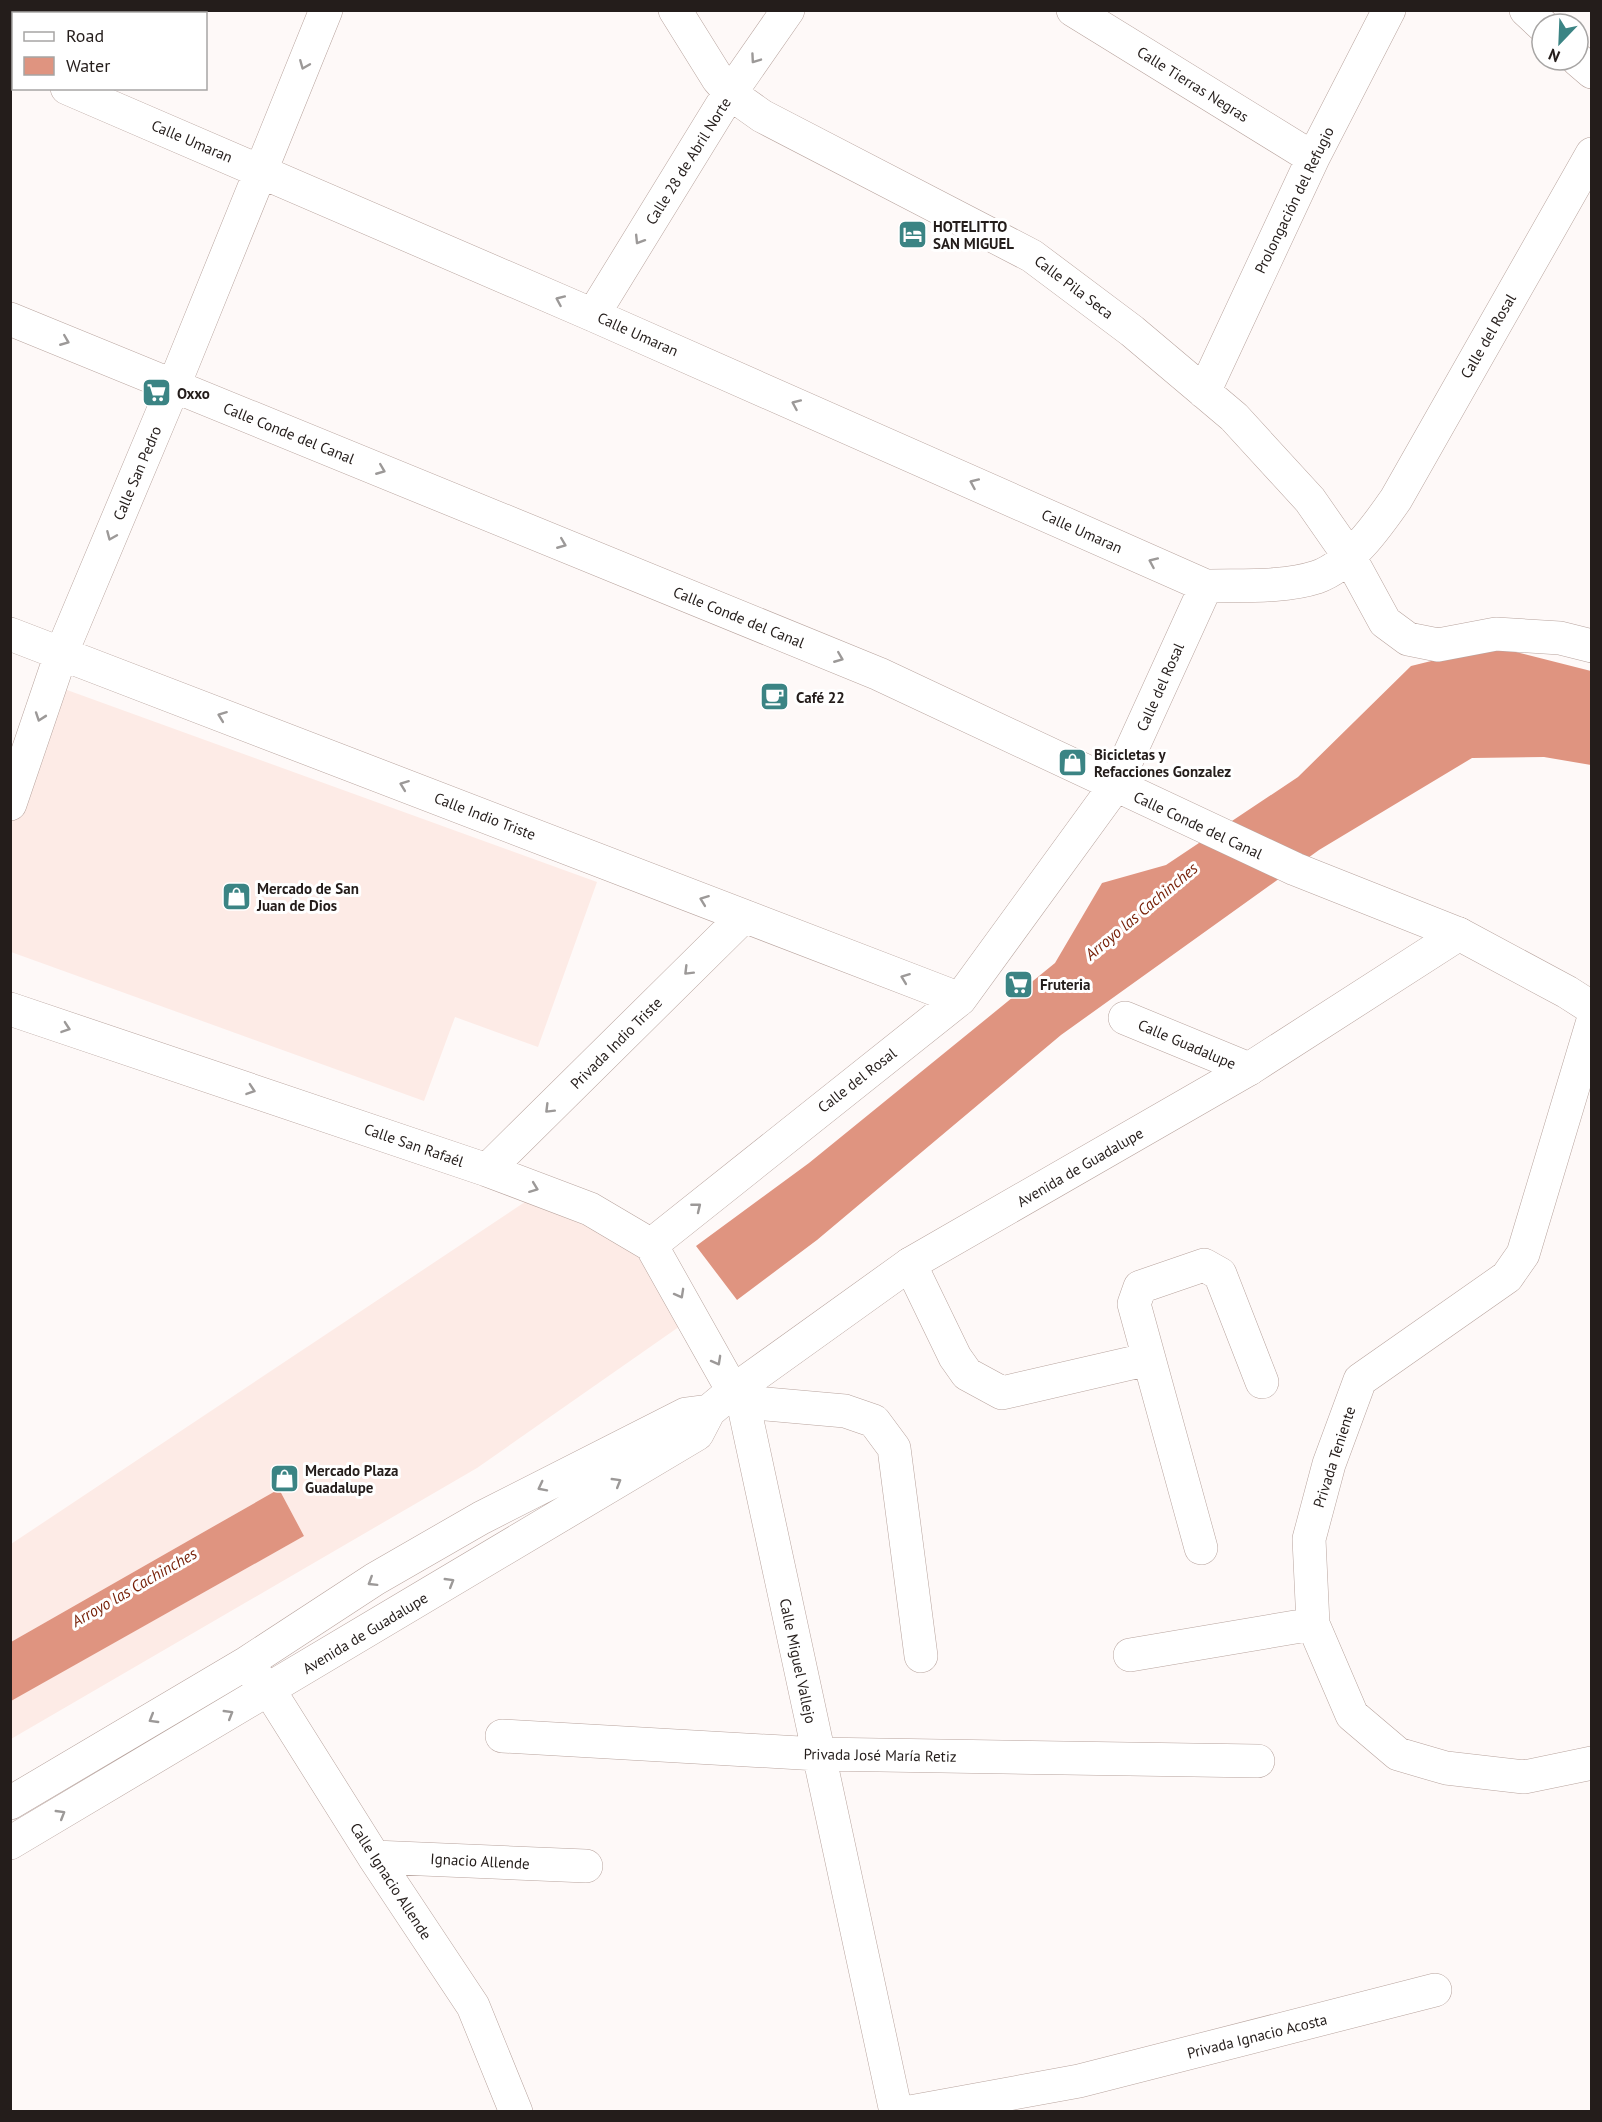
<svg xmlns="http://www.w3.org/2000/svg" width="1602" height="2122" viewBox="0 0 1602 2122" font-family="'PT Sans',sans-serif">
<rect width="100%" height="100%" fill="#fef9f8"/>
<path fill="#fdebe6" d="M56,686l541,196 -59,165 -83,-30 -31,84 -413,-149 -1,-140z
M531,1198l102,48 50,78 -206,144 -466,271 -1,-38 294,-165 -25,-47 -268,153v-98z"/>
<path fill="#df9480" d="M1492,646l99,25v94l-47,-8 -72,1 -153,92 -258,185 -244,205 -80,60 -41,-54 113,-83 246,-200 47,-80 64,-18 132,-88 113,-111z
M279,1489l25,47 -293,165v-59z"/>
<g fill="none" stroke-linecap="round" stroke-linejoin="round">
<defs>
<path id="minor" d="M675,10l43,69 13,15 31,22 270,140 100,75 102,86 76,83 39,56 36,66 23,17 30,6 58,-11 64,4 32,8
M1073,10l240,148
M1526,10l16,15
M1578,60l14,12
M10,65l4,1
M67,88l526,227 613,271c36,-1 77,2 111,-9 32,-11 61,-52 79,-78l196,-345
M593,315l129,-210 66,-95
M10,319l869,355 416,195 164,65
M1204,392l109,-234 76,-148
M10,634l950,365
M10,804l51,-150 113,-269 152,-375
M10,1009l477,161 103,39 61,36 82,146 10,11 153,710
M1125,1018l124,51
M1592,1024l-69,230 -16,23 -147,103 -31,84 -20,75 4,85 39,91 46,39 48,14 78,9 68,-14
M487,1170l257,-254
M651,1245l309,-246 155,-213 91,-200
M910,1264l45,93 12,17 35,19 147,-34
M743,1402l102,9 29,10 20,27 27,208
M1201,1548l-67,-244 6,-17 64,-22 16,9 42,108
M1130,1655l183,-31
M249,1668l20,22 105,167 99,149 43,106
M502,1736l316,18 440,7
M374,1857l212,9
M910,2112l169,-31 356,-91"/>
<path id="major" d="M10,1803l235,-139 130,-85 106,-61 205,-104 23,-3
M10,1843l687,-409 12,-23 24,-20 177,-127 339,-195 210,-135 108,58 25,16"/>
</defs>
<use href="#minor" stroke="#b8a49e" stroke-width="34"/>
<use href="#major" stroke="#b8a49e" stroke-width="34"/>
<use href="#minor" stroke="#fff" stroke-width="33"/>
<use href="#major" stroke="#fff" stroke-width="33"/>
</g>
<defs><path id="oneway-chevron" d="M-2-3.5L2.5 0L-2 3.5" fill="none" stroke-width="1.6" stroke-linecap="round" stroke-linejoin="round" transform="scale(1.5)"/></defs>
<g stroke="#9c9998">
<use href="#oneway-chevron" transform="translate(755 59) rotate(125)"/>
<use href="#oneway-chevron" transform="translate(304 65) rotate(112)"/>
<use href="#oneway-chevron" transform="translate(639 240) rotate(122)"/>
<use href="#oneway-chevron" transform="translate(560 300) rotate(-156)"/>
<use href="#oneway-chevron" transform="translate(65 341) rotate(22)"/>
<use href="#oneway-chevron" transform="translate(796 404) rotate(-156)"/>
<use href="#oneway-chevron" transform="translate(381 470) rotate(22)"/>
<use href="#oneway-chevron" transform="translate(974 483) rotate(-156)"/>
<use href="#oneway-chevron" transform="translate(111 536) rotate(113)"/>
<use href="#oneway-chevron" transform="translate(562 544) rotate(22)"/>
<use href="#oneway-chevron" transform="translate(1153 562) rotate(-156)"/>
<use href="#oneway-chevron" transform="translate(839 658) rotate(22)"/>
<use href="#oneway-chevron" transform="translate(222 716) rotate(-159)"/>
<use href="#oneway-chevron" transform="translate(40 717) rotate(109)"/>
<use href="#oneway-chevron" transform="translate(404 785) rotate(-159)"/>
<use href="#oneway-chevron" transform="translate(704 900) rotate(-159)"/>
<use href="#oneway-chevron" transform="translate(688 971) rotate(135)"/>
<use href="#oneway-chevron" transform="translate(905 978) rotate(-159)"/>
<use href="#oneway-chevron" transform="translate(66 1028) rotate(19)"/>
<use href="#oneway-chevron" transform="translate(251 1090) rotate(19)"/>
<use href="#oneway-chevron" transform="translate(549 1109) rotate(135)"/>
<use href="#oneway-chevron" transform="translate(534 1188) rotate(21)"/>
<use href="#oneway-chevron" transform="translate(697 1207) rotate(-39)"/>
<use href="#oneway-chevron" transform="translate(680 1294) rotate(61)"/>
<use href="#oneway-chevron" transform="translate(717 1361) rotate(61)"/>
<use href="#oneway-chevron" transform="translate(617 1482) rotate(-31)"/>
<use href="#oneway-chevron" transform="translate(542 1487) rotate(153)"/>
<use href="#oneway-chevron" transform="translate(372 1582) rotate(148)"/>
<use href="#oneway-chevron" transform="translate(450 1582) rotate(-31)"/>
<use href="#oneway-chevron" transform="translate(229 1714) rotate(-31)"/>
<use href="#oneway-chevron" transform="translate(153 1719) rotate(149)"/>
<use href="#oneway-chevron" transform="translate(61 1814) rotate(-31)"/>
</g>
<defs>
<symbol id="hotel-square" viewBox="-11 -11 22 22"><rect x="-9" y="-9" width="18" height="18" rx="4" fill="#3b8484" stroke="#fff"/><path d="M-6-4.5h1.5V1H6V5H4.5V3h-9V5H-6ZM-4 0a1.8 1.8 0 1 1 3.6 0ZM.5 0V-2.5h3Q6-2.5 6 0Z" fill="#fff"/></symbol>
<symbol id="supermarket-square" viewBox="-11 -11 22 22"><rect x="-9" y="-9" width="18" height="18" rx="4" fill="#3b8484" stroke="#fff"/><path d="M-6-5.5h2.5l.6 2H6L4.5 2H-2.5L-4.4-4H-6ZM-1.5 3.2a1.3 1.3 0 1 0 .1 0ZM3 3.2a1.3 1.3 0 1 0 .1 0Z" fill="#fff"/></symbol>
<symbol id="cafe-square" viewBox="-11 -11 22 22"><rect x="-9" y="-9" width="18" height="18" rx="4" fill="#3b8484" stroke="#fff"/><path d="M-5.5-4.5H6V0H3Q3 3.5 0 3.5H-2.5Q-5.5 3.5-5.5 0ZM3-3.2v2h1.7v-2ZM-6 4.5H4V6H-6Z" fill="#fff"/></symbol>
<symbol id="shop-square" viewBox="-11 -11 22 22"><rect x="-9" y="-9" width="18" height="18" rx="4" fill="#3b8484" stroke="#fff"/><path d="M-5-2.5h2.3a2.7 3.5 0 0 1 5.4 0H5L5.5 6h-11ZM-1.5-2.5h3a1.5 2.3 0 0 0-3 0Z" fill="#fff"/></symbol>
</defs>
<g fill-rule="evenodd">
<use href="#hotel-square" x="896" y="218" width="33" height="33"/>
<use href="#supermarket-square" x="140" y="376" width="33" height="33"/>
<use href="#cafe-square" x="758" y="680" width="33" height="33"/>
<use href="#shop-square" x="1056" y="746" width="33" height="33"/>
<use href="#shop-square" x="220" y="880" width="33" height="33"/>
<use href="#supermarket-square" x="1002" y="968" width="33" height="33"/>
<use href="#shop-square" x="268" y="1462" width="33" height="33"/>
</g>
<g text-anchor="middle" dominant-baseline="central" stroke-width="6" stroke-linejoin="round" paint-order="stroke">
<g font-size="15" fill="#241d1b" stroke="#fff">
<text transform="translate(1193 84) rotate(32)">Calle Tierras Negras</text>
<text transform="translate(192 141) rotate(23)">Calle Umaran</text>
<text transform="translate(688 161) rotate(-58)">Calle 28 de Abril Norte</text>
<text transform="translate(1294 200) rotate(-64)">Prolongación del Refugio</text>
<text transform="translate(1074 287) rotate(37)">Calle Pila Seca</text>
<text transform="translate(638 334) rotate(24)">Calle Umaran</text>
<text transform="translate(1488 336) rotate(-60)">Calle del Rosal</text>
<text transform="translate(289 433) rotate(22)">Calle Conde del Canal</text>
<text transform="translate(137 473) rotate(-67)">Calle San Pedro</text>
<text transform="translate(1082 531) rotate(24)">Calle Umaran</text>
<text transform="translate(739 617) rotate(22)">Calle Conde del Canal</text>
<text transform="translate(1160 687) rotate(-66)">Calle del Rosal</text>
<text transform="translate(485 816) rotate(21)">Calle Indio Triste</text>
<text transform="translate(1198 825) rotate(25)">Calle Conde del Canal</text>
<text transform="translate(616 1043) rotate(-45)">Privada Indio Triste</text>
<text transform="translate(1187 1044) rotate(23)">Calle Guadalupe</text>
<text transform="translate(857 1080) rotate(-38)">Calle del Rosal</text>
<text transform="translate(414 1145) rotate(19)">Calle San Rafaél</text>
<text transform="translate(1080 1167) rotate(-30)">Avenida de Guadalupe</text>
<text transform="translate(1334 1457) rotate(-72)">Privada Teniente</text>
<text transform="translate(365 1633) rotate(-31)">Avenida de Guadalupe</text>
<text transform="translate(798 1661) rotate(78)">Calle Miguel Vallejo</text>
<text transform="translate(880 1755) rotate(1)">Privada José María Retiz</text>
<text transform="translate(480 1861) rotate(3)">Ignacio Allende</text>
<text transform="translate(391 1881) rotate(57)">Calle Ignacio Allende</text>
<text transform="translate(1257 2036) rotate(-14)">Privada Ignacio Acosta</text>
</g>
<g font-size="15" font-weight="bold" fill="#241d1b" stroke="#fff" text-anchor="start">
<text x="933" y="226">HOTELITTO<tspan x="933" dy="17">SAN MIGUEL</tspan></text>
<text x="177" y="393">Oxxo</text>
<text x="796" y="697">Café 22</text>
<text x="1094" y="754">Bicicletas y<tspan x="1094" dy="17">Refacciones Gonzalez</tspan></text>
<text x="257" y="888">Mercado de San<tspan x="257" dy="17">Juan de Dios</tspan></text>
<text x="1040" y="984">Fruteria</text>
<text x="305" y="1470">Mercado Plaza<tspan x="305" dy="17">Guadalupe</tspan></text>
</g>
<g font-size="16" font-style="italic" fill="#761f06" stroke="#fff">
<text transform="translate(1141 911) rotate(-40)">Arroyo las Cachinches</text>
<text transform="translate(134 1587) rotate(-30)">Arroyo las Cachinches</text>
</g>
</g>
<rect width="1602" height="2122" fill="none" stroke="#241d1b" stroke-width="24"/>
<rect x="12" y="12" width="195" height="78" fill="#ffffff" stroke="#a7a5a4" stroke-width="1.5"/>
<rect x="24" y="32" width="30" height="9" fill="#ffffff" stroke="#a7a5a4" stroke-width="1.5"/>
<text x="66" y="42" font-size="18" fill="#241d1b">Road</text>
<rect x="24" y="57" width="30" height="18" fill="#df9480" stroke="#a7a5a4" stroke-width="1.5"/>
<text x="66" y="72" font-size="18" fill="#241d1b">Water</text>
<g transform="translate(1560 42) rotate(203)"><circle r="28" fill="#ffffff" stroke="#a7a5a4" stroke-width="1.5"/>
<path d="M0-4.5L10 22L0 15L-10 22Z" fill="#3b8484"/>
<text y="-9" font-size="16" font-weight="bold" text-anchor="middle" fill="#241d1b">N</text>
</g>
</svg>
